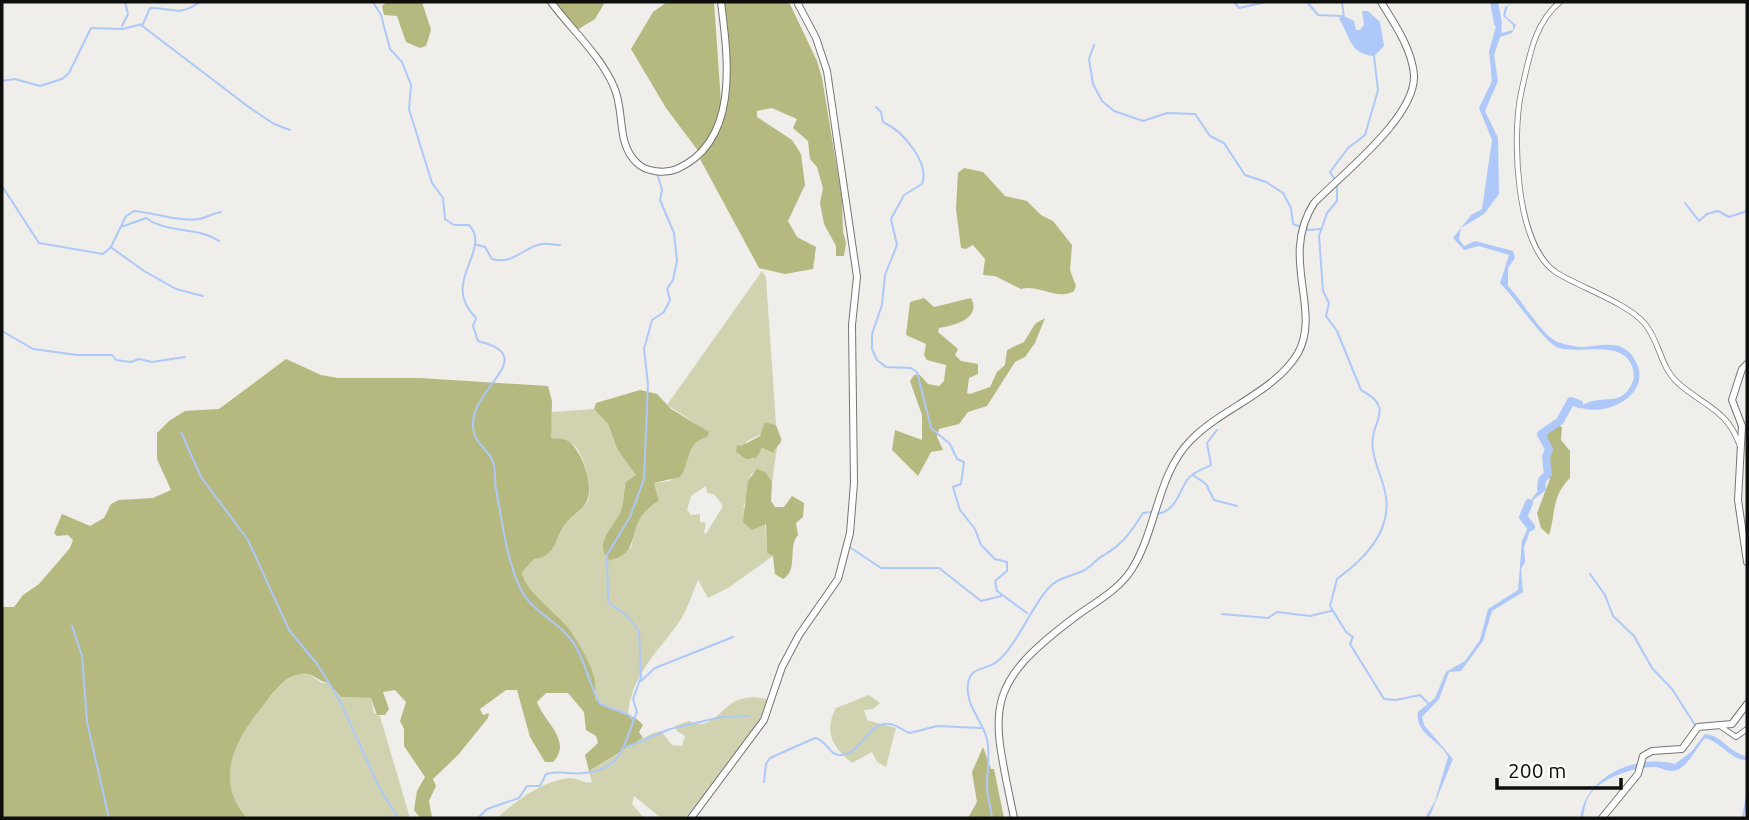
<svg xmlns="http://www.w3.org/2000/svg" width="1749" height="820" viewBox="0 0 1749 820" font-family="Ubuntu,sans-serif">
<rect width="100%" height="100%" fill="#efeeea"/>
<path fill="#d1d3b0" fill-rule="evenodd" d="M762,271l4,6 10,148 -11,-3 -2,11 -16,8 -9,13 15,5 9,-11 10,5 5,-5 -5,34 -12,-12 -9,4 -2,21 -6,12 18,17 4,-1 2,30 6,3 -45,32 -20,10 -10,-18c-6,14 -11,32 -21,45 -21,29 -46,51 -49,90l-22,-6 -11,-10c-2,-20 -12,-50 -23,-66 -11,-16 -50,-45 -51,-61l13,-13c21,-3 21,-19 31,-34 6,-9 18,-14 23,-24 5,-13 -4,-44 -12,-54 -7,-7 -16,-8 -26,-9l2,-26 42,-3 14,15 9,26 19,20 -1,9 -11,7c5,19 -10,39 -20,53l2,19 25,-10 5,-24 9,-12 14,-11 -5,-18 16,-2 17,-18c1,-16 5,-21 20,-26l-12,-14 -28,-18zM706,486l1,7 7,1 9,12 -17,28 -2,-2 2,-9 -6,-1v-8l-9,1 -4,-5 4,-14z
M307,673l15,10h7l12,14 30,1 3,15 6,3 30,102h-163c-35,-39 -10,-81 17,-113 13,-15 21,-30 43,-32z
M869,695l11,8 -7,6 -9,1 3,10 29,8 -10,39 -9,-5 -5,-10 -20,11c-19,-15 -29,-31 -16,-55z
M753,697l14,2c-6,35 -58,88 -82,119h-24l-27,-22 -2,8 12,14h-147c19,-17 46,-38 73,-40 9,0 13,6 22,4l-3,-11 62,-37 10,-3 11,14 10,1 3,-10 -8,-5 -2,-5 14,-5c19,11 30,-9 43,-18 6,-4 13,-5 21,-6z"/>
<path fill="#b5b87f" d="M387,2h35l9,28 -5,16 -6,2 -14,-6 -9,-26 -13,-1 -2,-9z
M550,2h55l-10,17 -23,14z
M667,2h47l7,101 -7,27 -15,22 -33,-44 -35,-59 22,-37z
M722,2h67l28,59 5,17 20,121 1,33 3,11 -2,13h-8v-10l-12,-22 -4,-21 3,-15 -6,-21 -7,-8 -2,-18 -15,-13 4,-9 -25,-11 -15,3v6l35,23 9,14 4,31 -17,36 9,16 19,10 -3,22 -28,5 -26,-6 -59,-109 18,-25 6,-25z
M964,168l19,4 22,24 22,5 14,14 12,6 19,24 -2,25 6,16 -2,5c-16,10 -36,-7 -53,-2l-26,-13 -12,-1 2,-16 -12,-14 -7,4 -5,-1 -5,-39 2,-36z
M924,298l10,9 37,-9c11,20 -17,28 -32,30l-1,4 20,17 -3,6 6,6 17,3v10l-9,4 -2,15 3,1 20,-7 7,-15 8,-7 2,-15 17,-8 11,-18 10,-6 -10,25 -10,14 -10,5 -28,44 -19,6 -9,12 -20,5 -2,8 6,13 -12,2 -13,24 -26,-26 3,-20 27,10v-25l-12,-34 4,-6 5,-1 9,10 11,2 5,-5 2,-16 -19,-5 -3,-5 2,-11 -20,-9 4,-33z
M286,359l35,16 17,3h82l128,8 4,15 -1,37c4,1 11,0 15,2 15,7 27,43 22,58 -3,11 -14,16 -21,24 -13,15 -9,34 -33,37l-12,13c0,17 40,45 50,61 7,11 19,31 22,44 2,7 1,15 1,22 14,13 36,11 48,26l-4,7 4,6 -54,33 -4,-16 13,-12 -2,-7 -10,-6 -2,-18 -16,-19h-22l-9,9c7,20 36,39 16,60h-8l-15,-25 -13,-47h-11l-26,19 3,6 6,-2 -1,5 -30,37 -25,24 3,7 -7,15 3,16 -12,1 -6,-8 3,-19 8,-14 -21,-31v-17l-4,-8 6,-19 -11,-12 -12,2 6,17 -4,6h-8l-6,-17 -30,-1 -12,-14c-11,-1 -17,-12 -29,-9 -18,4 -26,19 -37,32 -27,32 -50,74 -16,112h-245v-211h12l9,-12 16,-11 31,-36 3,-8 -5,-5 -11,1 -3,-3 8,-19 28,12 14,-8 7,-14 8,-4 34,-2 18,-8 -14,-31v-26l12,-12 16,-10 34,-2z
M640,390l17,4 14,15 38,23 -2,5c-23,7 -15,23 -27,40l-26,6 5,18c-10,6 -20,16 -23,26 -5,17 -5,29 -27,33 -16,-17 4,-32 10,-45 6,-11 4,-23 7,-33l10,-7 -19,-26 -9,-25 -14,-15 2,-6z
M765,422l11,3c7,20 8,11 -3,28l-11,-5 -6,10 -10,1 -10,-7 1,-7 4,1 19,-10z
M1557,425l5,2 -1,13 9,11v27c-19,19 -14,35 -21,57l-8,-7 -4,-15 13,-34 -3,-20 4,-15 -8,-8z
M757,469l8,3 7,10 -1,19 4,6h9l8,-11 12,7 -1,14 -7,6 2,12c-11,12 1,35 -15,44l-8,-5 -2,-18 -6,-3 -1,-29 -14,6 -9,-8 5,-41z
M983,747l8,22h3l10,49h-36l9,-16 -5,-30z"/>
<path fill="#adc8f9" d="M1492,2l8,15 2,16 11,-3v-5l-10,-9 2,-9 10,-5 -7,4 -3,10 11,9 -4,8 -12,4 -6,18 4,26 -13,30 13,27 1,56 -15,20 -23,14 -2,11 5,7 11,-5 38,10 2,7 -7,10v18c13,12 35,53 53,57 6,2 16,4 22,4 19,-1 40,-9 52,13 22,39 -44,64 -65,41l5,-3 8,7c19,-12 41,5 51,-27 -1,-43 -52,-23 -75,-30 -14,-4 -46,-53 -59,-65l9,-28 -30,-9 -15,4 -11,-12 18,-23 11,-6 10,-69 -13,-32 13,-27 -3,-30 8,-28z
M1362,11h6l12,11 4,24 -10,10c-25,-2 -24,-21 -35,-37l3,-4 12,6 2,9h4l4,-5z
M1543,474l3,16 -13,10 -6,15 6,8 -9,24 1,15 -4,7 2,23 -31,19 -9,30 -22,30 -12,1 -10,27 -17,18 2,8 29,34 -24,59h-4l10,-17 13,-44c-8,-18 -33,-22 -30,-45l17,-14 11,-26 19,-11 15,-21 8,-31 30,-19 4,-49 7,-16 -5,-15 15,-21v-11z
M1705,734c17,1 25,20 42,22v4c-15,1 -26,-18 -42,-22 -9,10 -15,26 -28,32 -9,3 -14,-2 -21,-3 -19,-1 -53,10 -65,26 -5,6 -7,17 -8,25h-3c6,-43 57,-64 95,-54l16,-12z"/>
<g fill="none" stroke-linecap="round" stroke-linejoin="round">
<path stroke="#adc8f9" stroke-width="2" d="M373,2l8,13 9,34 12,13 9,23 -2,24 23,74 11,15 2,21 9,6h15c24,25 -30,57 7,93l-3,8 5,15c69,17 -20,51 -3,95 4,10 15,16 18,26 3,8 1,18 3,27 6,32 10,68 24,99 11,23 33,30 49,49 16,19 19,46 31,67l29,11 4,5
M1234,2l5,6 27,-6
M1307,2l11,13 24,1
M1342,2l2,16
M141,25l109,83 24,16 16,6
M122,26l6,-12 -3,-12
M1094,45l-5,14 4,25 9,17 12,10 29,10 24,-8 28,1 15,22 14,7 21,32 21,7 17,11 8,15 2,16 16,6 11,-1
M2,81l13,-2 25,7 22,-7 7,-6 22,-45 31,1 21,-5 7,-16c22,-1 27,10 50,-6
M876,107l5,5 2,10c20,9 47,41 39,62l-18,11 -13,24 6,26 -12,30 -3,30 -10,29v15l5,11 9,7 25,1 6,4 14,56 19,16 7,15 7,3 -3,22 -8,3 7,23 15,19 6,16 14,14 12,3v9l-12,10 2,10 30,22
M1335,180l-5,-8 18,-24 17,-13 13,-45 -4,-34
M2,186l37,57 64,11 8,-7 15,-31 8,-5c21,2 45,11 65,8 7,-1 15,-6 22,-7
M1337,186v15l-10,12 -8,23 4,55 6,12 -3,13 11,15 24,59c37,20 7,31 12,60 2,16 11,31 13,47 5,36 -23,63 -49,82l-7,27 16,26 7,5 -3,7 34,55 12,1 24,-5 8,8
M1685,203l14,18 8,-7 11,-3 11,6 18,-6
M121,227l25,-9c22,16 51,8 73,23
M477,245l8,2 7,12c22,6 31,-12 50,-15 6,-1 13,1 18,1
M112,248l32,23 32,18 27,7
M2,331l31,18 44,6h35l4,5 15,2 8,-3 13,3 33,-5
M181,432l20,45 47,63 41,90 28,34 23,37 39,86 19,31
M1193,475l13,9 8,16 23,6
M1158,514c19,-5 20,-20 29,-34 7,-9 15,-10 24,-15l-4,-22 10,-13
M851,548l30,20h58l42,33 20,-5
M1590,574l15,21 8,21 21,20 18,32 20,21 23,36
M1222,614l46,4 9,-6 33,4 21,-5
M72,626l10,30 5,66 22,96
M641,681l14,-13 78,-31
M627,747l43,-18 51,-12 28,-1
M764,782l2,-18 4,-6 45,-20c12,2 14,18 26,17 22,-1 26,-34 49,-31 8,1 12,7 20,9l27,-7 44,2
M478,818l9,-9 32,-11 8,-12h13l6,-12c18,-4 23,1 38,-1 41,-3 41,-34 53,-61l-4,-13 8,-22 -2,-46 -11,-14 -20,-15 -1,-47 23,-38 14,-38 4,-95 -4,-35 8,-29 12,-8 6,-12 -3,-11 6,-9 4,-19 -3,-28 -14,-33 2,-10 -4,-14
M992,818c-1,-12 -6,-24 -5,-37 1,-14 3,-28 0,-42 -5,-19 -22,-34 -19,-55 2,-19 20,-13 31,-24 17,-15 32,-51 47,-69 10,-13 23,-14 37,-20 8,-4 13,-12 21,-16 19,-11 27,-23 39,-42l8,-1
M1743,818l4,-23"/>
<path stroke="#adc8f9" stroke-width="8" d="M1494,2l4,21
M1541,488l1,-8 6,-6 -2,-17 3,-8 -8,-15 19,-13 11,-20 8,3
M1529,503l-6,14 8,10"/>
<defs>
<path id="street" d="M1560,2c-27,22 -31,58 -39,91 -9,44 -6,153 36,180 23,14 72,31 88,51 15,18 15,43 33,59 27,24 49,26 62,63
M1720,726l16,11 11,-8"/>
<path id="secondary" d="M551,2c20,27 50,54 63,85 11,24 2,57 23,76 9,9 28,11 40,6 63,-28 51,-111 44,-167
M1747,364l-5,5 -10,31 10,26 -4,74 9,62
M691,818l73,-98 18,-53 17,-32 39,-56 12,-46 4,-50 -2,-158 5,-48 -30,-206 -11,-33 -19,-36
M1014,818c-22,-108 -34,-130 61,-201 19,-14 44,-27 57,-48 25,-40 25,-95 59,-129 31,-32 84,-48 107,-87 24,-44 -19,-95 16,-150 28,-29 102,-86 100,-128 -2,-26 -20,-52 -33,-73
M1602,818l36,-44 5,-18 9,-5 30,-2 16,-22 34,-3 15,-20"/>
</defs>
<use href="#street" stroke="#777572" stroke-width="6"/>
<use href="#secondary" stroke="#777572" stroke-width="8"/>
<use href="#street" stroke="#fff" stroke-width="4.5"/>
<use href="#secondary" stroke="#fff" stroke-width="6"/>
</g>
<rect width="1749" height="820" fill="none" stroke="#0e0e0d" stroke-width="7"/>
<path d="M1497 778v10h124v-10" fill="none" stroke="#0e0e0d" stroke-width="3.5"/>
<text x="1508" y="778" font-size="21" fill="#0e0e0d" stroke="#fdfbf8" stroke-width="5" paint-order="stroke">200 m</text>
</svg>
